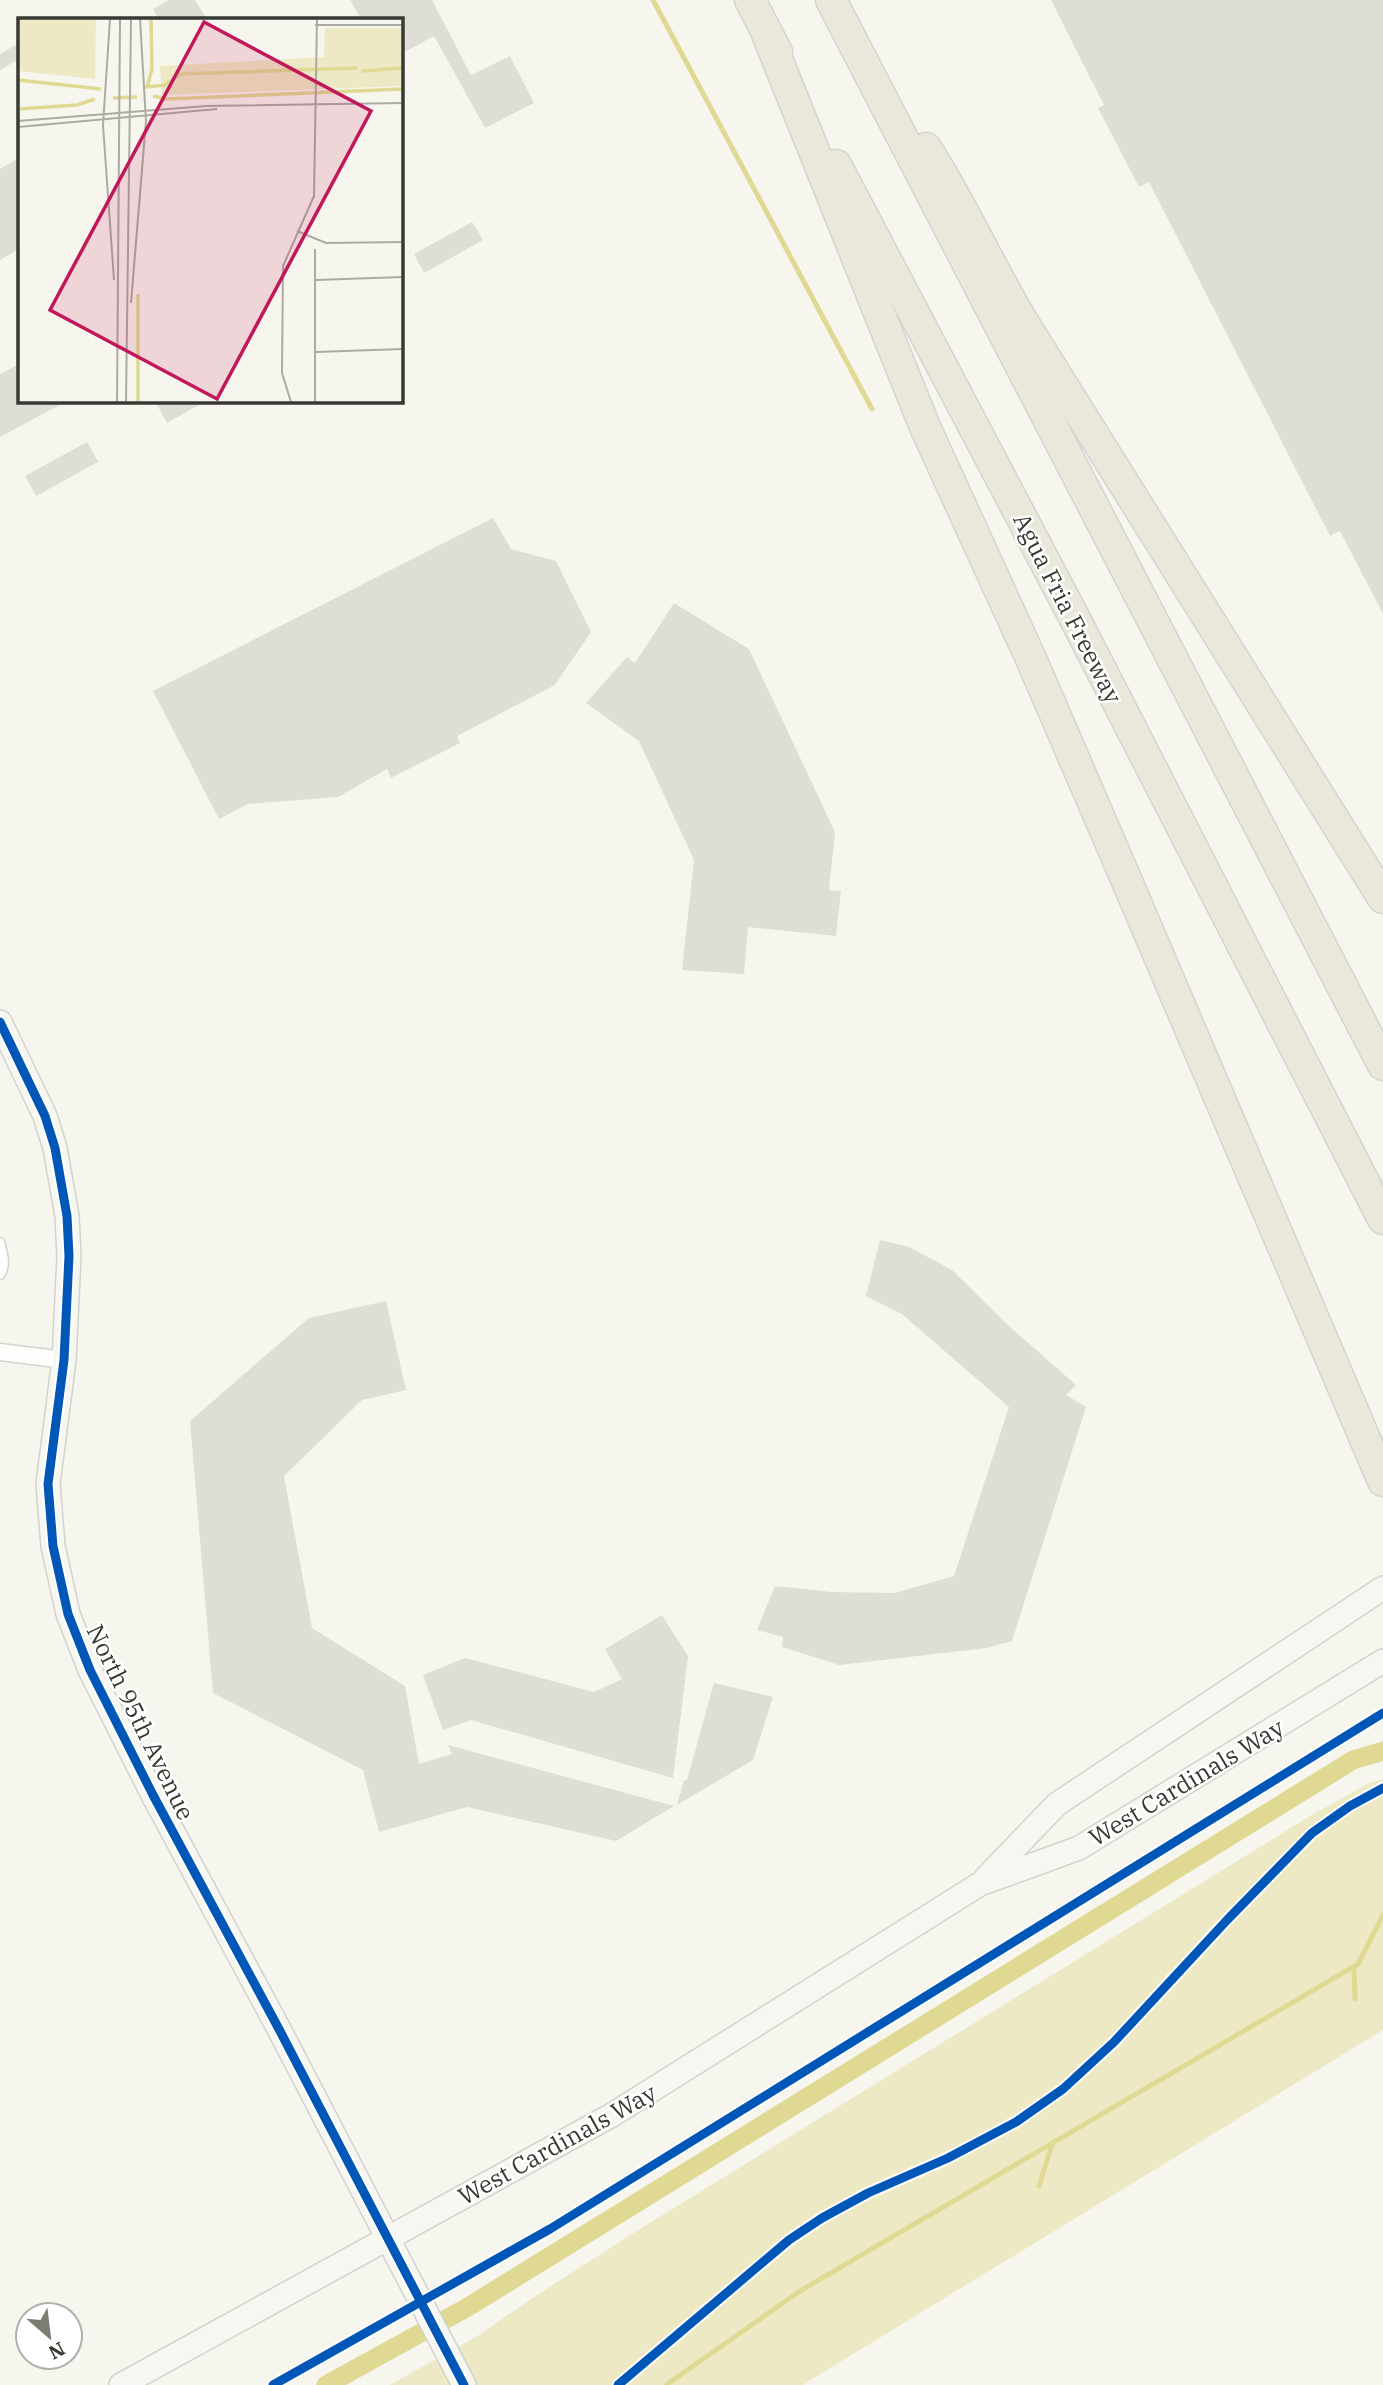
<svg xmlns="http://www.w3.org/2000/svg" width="1383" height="2385" viewBox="0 0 1383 2385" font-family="'IBM Plex Serif',serif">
<rect width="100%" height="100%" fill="#f7f6ee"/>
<path fill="#ede9c4" d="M1383,1779v251l-574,351 -6,4h-413l89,-50 58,-40 98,-63 675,-416 59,-33z"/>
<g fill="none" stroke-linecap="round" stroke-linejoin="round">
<path stroke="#e0d993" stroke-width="5" d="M653,0l219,409
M1354,1967l1,32
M1039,2186l13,-41
M666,2385l134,-94 558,-327 25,-49"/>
<path stroke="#e0d993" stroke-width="19" d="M326,2385l142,-78 885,-547 30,-9"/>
</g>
<path fill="#deded7" d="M169,0h26l12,19h-48l-6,-10z
M350,0h82l39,75 39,-19 24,47 -49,25 -51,-92 -33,18v-35h-40z
M1051,0h332v614l-43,-83 -10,5 -181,-354 -10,5 -41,-79 6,-3z
M19,43v16l-19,11v-16z
M19,158v91l-19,11v-91z
M472,222l11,18 -59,33 -10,-19z
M19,364v37h48l-67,36v-63z
M155,401h51l-39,22z
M87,442l11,20 -62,34 -11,-20z
M493,518l18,31 45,12 35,71 -36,53 -98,51 3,7 -69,35 -4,-9 -49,28 -90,7 -29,15 -66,-128z
M674,603l75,46 86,183 -6,58 12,1 -5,45 -88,-9 -4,47 -62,-4 12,-110 -55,-119 -53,-38 41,-46 8,6z
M880,1240l29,7 43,23 57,56 67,59 -10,10 20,12 -74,234 -25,7 -148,17 -57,-18 1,-10 -26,-7 18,-44 57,6 63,1 59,-17 55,-169 -107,-93 -36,-18z
M386,1301l20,89 -44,10 -78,76 28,152 93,58 14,78 33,-10 -4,-9 226,61 -58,35 -149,-34 -88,25 -16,-62 -150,-77 -23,-272 119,-103z
M662,1615l26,41 -15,122 -202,-58 -28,10 -20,-55 42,-17 129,34 28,-13 -17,-30z
M714,1683l59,14 -20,63 -76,45 7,-25h3z"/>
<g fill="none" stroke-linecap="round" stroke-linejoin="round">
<defs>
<path id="lane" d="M0,1242c3,11 7,24 0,33
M273,2385l277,-156 833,-516"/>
<path id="street" d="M0,1352l64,8"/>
<path id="secondary" d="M0,1022l45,94 10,32 12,68 2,40 -5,104 -16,124 5,62 15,68 22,56 63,125 127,236 184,354
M985,1879l72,-75 326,-216
M121,2385l491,-270 368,-231 99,-36 304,-187"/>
<path id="highway" d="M750,0l27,52
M831,0l552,1065
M767,34l158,393 107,234 94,218 257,602
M926,148c36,56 63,117 97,174l360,576
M836,165l239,454 308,600"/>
</defs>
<use href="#lane" stroke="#d3d2cc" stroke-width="11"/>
<use href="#street" stroke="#d3d2cc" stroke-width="19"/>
<use href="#secondary" stroke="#d3d2cc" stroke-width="26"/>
<use href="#highway" stroke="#d4d4d0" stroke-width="33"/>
<use href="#lane" stroke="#fefefc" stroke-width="8"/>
<use href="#street" stroke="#fefefc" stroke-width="16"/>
<use href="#secondary" stroke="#f7f7f2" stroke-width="23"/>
<use href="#highway" stroke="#e9e8db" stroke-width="30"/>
<defs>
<path id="cycleway" d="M0,1022l45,94 10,32 12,68 2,40 -5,104 -16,124 5,62 15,68 22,56 63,125 127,236 184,354
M273,2385l277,-156 833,-516
M618,2385l171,-145 33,-22 46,-25 80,-35 68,-36 47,-33 51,-47 114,-123 84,-86 38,-27 33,-18"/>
</defs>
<use href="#cycleway" stroke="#fff" stroke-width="13"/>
<use href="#cycleway" stroke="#0057b8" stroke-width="9"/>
</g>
<g text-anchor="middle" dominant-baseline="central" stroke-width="5" stroke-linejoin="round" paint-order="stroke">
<g font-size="24" fill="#393933" stroke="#fff">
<text transform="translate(1068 608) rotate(63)">Agua Fria Freeway</text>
<text transform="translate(141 1722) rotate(64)">North 95th Avenue</text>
<text transform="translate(1186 1782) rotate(-31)">West Cardinals Way</text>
<text transform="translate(557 2144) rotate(-29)">West Cardinals Way</text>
</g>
</g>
<g transform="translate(18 18)">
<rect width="385" height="385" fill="#f7f6ee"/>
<path d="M0,1h78l-1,60 -77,-8zM307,10h78v58l-241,9 -2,-29 164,-9z" fill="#ede9c4"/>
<path fill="none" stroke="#e0d993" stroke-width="3.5" d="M343,53l42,-3M0,62l83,9M127,69l20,-2 15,-11 177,-6M129,69l5,-18 -1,-50M135,78l14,3 236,-10M95,80l24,-1M0,91l59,-4 18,-6M120,384v-108"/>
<path fill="none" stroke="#abaaa3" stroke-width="2" d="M92,1l-7,106 11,155M297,7h88M0,103l188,-15 197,-3M0,109l199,-18M279,213l29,12 77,-1M297,262l88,-3M113,285l15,-182 -6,-102M297,334l88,-3M99,384l3,-383M108,384l5,-383M273,384l-9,-29 1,-107 31,-70 3,-177M297,384v-153"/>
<path fill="#c2185b" fill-opacity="0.15" stroke="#c2185b" stroke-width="3.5" d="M186,4l167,89 -154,288 -167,-89z"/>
<rect width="385" height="385" fill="none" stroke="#393933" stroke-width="3.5"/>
</g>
<g transform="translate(49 2336) rotate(152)"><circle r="33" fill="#ffffff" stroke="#b0b0ad" stroke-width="2"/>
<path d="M0-5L12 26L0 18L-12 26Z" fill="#7c7b74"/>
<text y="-10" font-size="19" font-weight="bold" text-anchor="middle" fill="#393933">N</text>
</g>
</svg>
